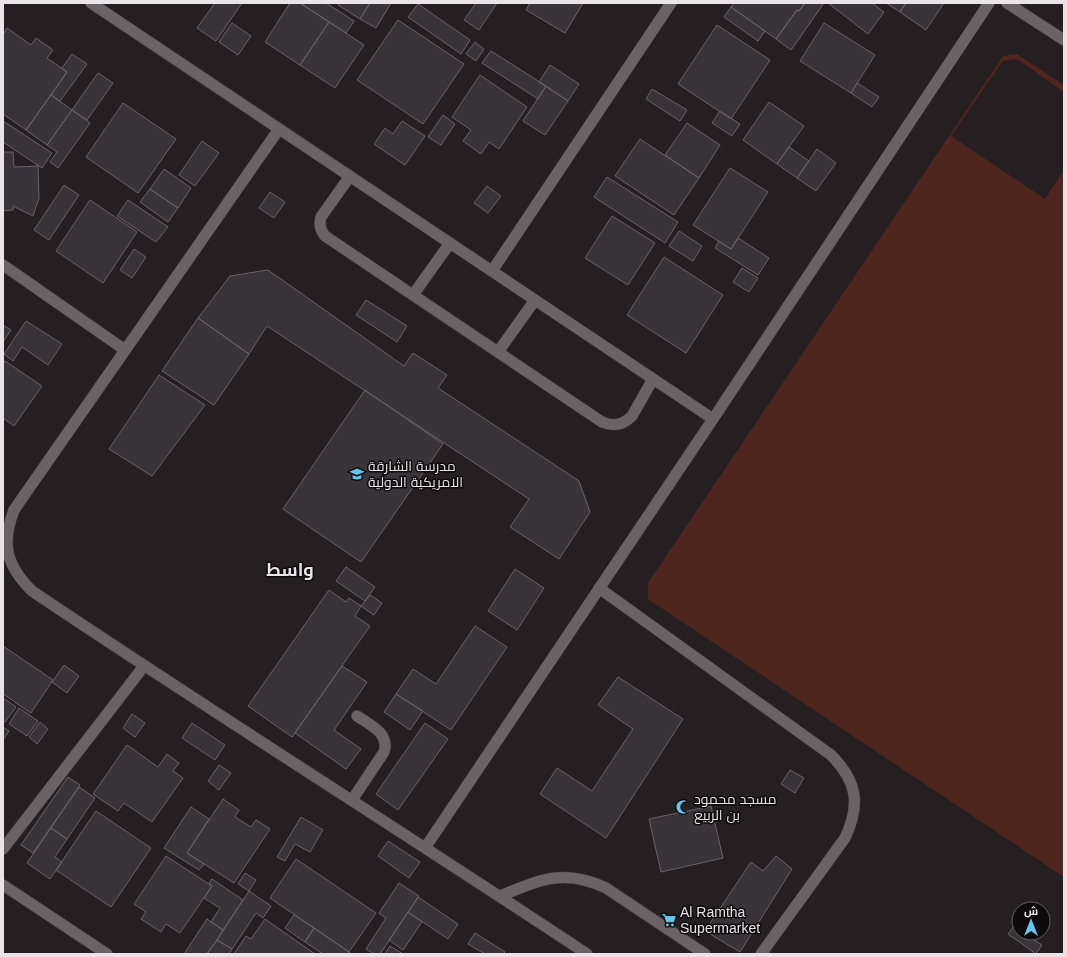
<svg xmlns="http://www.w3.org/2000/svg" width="1067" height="957" viewBox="0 0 1067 957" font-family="Helvetica,Cairo,sans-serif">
<rect width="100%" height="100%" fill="#261f22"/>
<path fill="#4e261d" d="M1017,54l47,31v7l-47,-33 -14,2 -52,75 94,63 19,-29v707l-416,-278v-16l355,-527z"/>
<path fill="#393439" stroke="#6a646a" d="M215,3h27l-26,38 -19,-13z
M290,3h10l29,19 -29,43 -35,-23z
M300,3h26l28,18 -8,12z
M340,3h30l-10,16 -22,-14z
M370,3h21l-15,25 -16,-9z
M476,3h21l-18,27 -15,-10z
M530,3h53l-18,30 -39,-23z
M734,3h71l-6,8 -2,-1 -21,29 -45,-32z
M805,3h19l-33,47 -15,-11 21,-29 2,1z
M828,3h44l12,9 -16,22z
M886,3h20l-6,9z
M906,3h38l-18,27 -26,-18z
M418,4l52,36 -9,14 -53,-37z
M731,7l34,24 -7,10 -34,-24z
M398,20l66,44 -41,60 -66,-44z
M329,22l35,23 -29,43 -35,-23z
M232,23l19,13 -13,19 -19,-13z
M824,23l51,32 -24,38 -51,-32z
M717,25l53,35 -39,59 -53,-35z
M7,28l24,17 5,-7 17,12 -6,8 20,14 -41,58 -23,-16v-79z
M475,42l9,7 -8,12 -10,-7z
M491,51l55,35 -8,13 -56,-36z
M72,54l15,10 -27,37 -9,-6 16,-23 -5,-4z
M550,65l29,19 -11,17 -29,-19z
M98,73l15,10 -26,37 -15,-10z
M480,75l47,32 -28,42 -10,-7 -8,12 -18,-13 8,-11 -19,-13z
M857,83l22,14 -7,10 -21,-14z
M546,86l22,15 -23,34 -22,-14z
M652,89l35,21 -7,11 -34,-22z
M51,95l21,15 -25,35 -21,-15z
M769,102l35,24 -27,38 -34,-24z
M123,103l53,36 -38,54 -52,-36z
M72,110l18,13 -32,45 -8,-6 7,-10 -10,-7z
M720,111l20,13 -8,12 -20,-13z
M443,115l12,9 -14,21 -13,-8z
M3,121l49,32 -10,15 -39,-26z
M402,121l23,15 -20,29 -31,-21 11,-16 8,6z
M687,123l33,22 -21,33 -34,-23z
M640,139l59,39 -25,37 -59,-39z
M202,141l17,12 -24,33 -16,-11z
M789,147l20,14 -12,17 -20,-14z
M817,149l19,14 -20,28 -19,-13z
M3,152h10l1,15 24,-1 1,32 -6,18 -20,-10v4l-10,1z
M730,168l38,24 -37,57 -38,-24z
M164,169l27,19 -13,20 -28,-19z
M607,177l71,45 -13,21 -71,-46z
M64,185l15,10 -30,45 -15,-10z
M487,186l14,10 -13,17 -14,-10z
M150,189l28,19 -10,14 -28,-20z
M270,192l15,10 -11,16 -15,-10z
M90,200l47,32 -34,51 -47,-32z
M128,200l40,27 -12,15 -39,-26z
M612,216l43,27 -27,42 -43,-27z
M679,231l23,15 -9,15 -24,-15z
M738,238l31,20 -11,17 -43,-27 4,-7 12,8z
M134,249l12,8 -14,21 -12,-8z
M664,257l59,38 -37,58 -59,-38z
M742,268l16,10 -9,14 -16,-10z
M268,270l136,96 9,-13 34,22 -9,13 141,93 11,31 -31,47 -49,-32 19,-28 -262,-173 -18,28 -51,-36 32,-42z
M366,300l41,26 -10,16 -41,-27z
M198,318l51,36 -35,51 -52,-34z
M26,321l36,23 -14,21 -26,-18 -9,14 -9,-7z
M3,325l8,5 -8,12z
M5,361l37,25 -28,40 -11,-8v-54z
M159,375l46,30 -53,71 -43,-27z
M365,390l78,54 -82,118 -78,-53z
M346,567l29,20 -10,14 -29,-20z
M515,569l29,19 -27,42 -29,-19z
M329,590l17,12 3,-4 12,8 -6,10 15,10 -78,111 -44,-31z
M370,595l12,8 -8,12 -13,-9z
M475,626l32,21 -56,83 -55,-36 17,-25 23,15z
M3,646l50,34 -22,33 -28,-19z
M64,665l15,11 -12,17 -15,-11z
M342,666l25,16 -33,48 27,19 -15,20 -51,-36z
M618,677l65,42 -77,119 -66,-44 17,-26 35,23 41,-62 -35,-24z
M396,694l27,17 -13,19 -26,-18z
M3,698l13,9 -11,15 -2,-1z
M19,708l19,13 -11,15 -18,-12z
M132,714l13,9 -10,14 -12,-9z
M40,722l8,7 -11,15 -8,-7z
M192,723l33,22 -10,15 -33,-22z
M425,723l23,16 -50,71 -22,-16z
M3,727l6,4 -6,9z
M127,745l31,22 9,-13 12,9 -6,8 10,7 -31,44 -28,-19 -6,8 -25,-17z
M219,765l12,8 -12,17 -11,-9z
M790,770l14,8 -9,15 -14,-9z
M68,777l12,8 -47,68 -12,-8z
M79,787l16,11 -28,41 -16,-11z
M223,799l16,11 -4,7 16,10 5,-7 14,9 -36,54 -47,-30z
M711,806l12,52 -62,14 -12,-53z
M191,807l18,12 -22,34 17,11 -5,6 -35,-22z
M96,811l55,37 -40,59 -55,-37z
M301,817l22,13 -13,22 -15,-8 -10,17 -8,-4z
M51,828l16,11 -12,18 7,5 -12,17 -23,-16z
M388,841l32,21 -11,16 -31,-22z
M166,856l46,30 -32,47 -14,-9 -5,8 -20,-13 5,-7 -12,-8z
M776,856l16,13 -52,83 -35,-21 46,-69 12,9z
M296,859l80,54 -27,39 -79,-54z
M245,873l11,7 -7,11 -11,-7z
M212,879l31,21 -20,30 -12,-8 9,-14 -16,-10 8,-12 -3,-2z
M399,883l20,13 -39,58h-6l-8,-5 20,-31 -7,-5z
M249,891l22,15 -8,12 -7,-5 -24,36 -15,-9z
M418,897l40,27 -10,15 -40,-27z
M408,912l14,10 -19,28 -14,-10z
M294,915l20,13 -9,14 -20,-14z
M207,919l16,11 -6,10 -10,14h-23z
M265,919l50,35h-81l12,-18 5,3z
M1014,926l5,3v4h5l18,12 -6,9 -28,-20z
M314,928l35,24 3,2h-29l-18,-12z
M475,933l30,19 -2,2h-18l-17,-10z
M217,940l15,9 -3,5h-22z
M390,946l13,8h-18z"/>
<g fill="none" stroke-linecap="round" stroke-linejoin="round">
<defs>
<path id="service" d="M350,176l-29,41c-2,7 -1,13 4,19l277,186c12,5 21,3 30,-6l21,-37
M413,295l37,-52
M498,352l37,-52
M599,588l232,167c26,26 30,49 14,83l-84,116
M352,800l32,-48c6,-19 -14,-27 -27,-36
M500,896c40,-16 63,-28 106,-8l99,66"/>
<path id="minor" d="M91,3l622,416
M1007,3l57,37
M279,129l-265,381c-13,34 -8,55 18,81 183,123 371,241 555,363
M3,265l122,85
M492,271l179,-268
M425,848l288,-429 276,-416
M3,849l141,-183
M3,885l104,69"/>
</defs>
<use href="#service" stroke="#3f393c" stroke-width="12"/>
<use href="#minor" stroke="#3f393c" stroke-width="12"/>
<use href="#service" stroke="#6b6266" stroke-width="11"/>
<use href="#minor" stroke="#6b6266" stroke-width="11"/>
</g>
<defs>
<symbol id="school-bare" viewBox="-9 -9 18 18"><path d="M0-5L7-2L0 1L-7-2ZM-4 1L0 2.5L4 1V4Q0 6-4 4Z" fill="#65c5ee" stroke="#0d0a0b" stroke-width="2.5" paint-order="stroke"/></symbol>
<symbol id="mosque-bare" viewBox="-9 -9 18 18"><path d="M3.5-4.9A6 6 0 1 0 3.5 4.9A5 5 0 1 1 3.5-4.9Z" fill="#65c5ee" stroke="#0d0a0b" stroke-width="2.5" paint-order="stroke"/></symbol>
<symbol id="supermarket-bare" viewBox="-9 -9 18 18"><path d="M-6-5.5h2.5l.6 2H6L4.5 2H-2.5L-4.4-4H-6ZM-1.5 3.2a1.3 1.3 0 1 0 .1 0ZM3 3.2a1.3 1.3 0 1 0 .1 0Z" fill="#65c5ee" stroke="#0d0a0b" stroke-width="2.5" paint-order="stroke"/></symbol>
</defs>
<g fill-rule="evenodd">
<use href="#school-bare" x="347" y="464" width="20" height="20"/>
<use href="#mosque-bare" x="673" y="797" width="20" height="20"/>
<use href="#supermarket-bare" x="659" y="910" width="20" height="20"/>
</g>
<g text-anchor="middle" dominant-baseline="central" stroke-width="3" stroke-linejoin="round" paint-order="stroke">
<g font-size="14" fill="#e9e4e7" stroke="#0d0a0b" text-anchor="start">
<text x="368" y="466">مدرسة الشارقة<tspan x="368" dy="16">الامريكية الدولية</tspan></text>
<text x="694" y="799">مسجد محمود<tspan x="694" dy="16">بن الربيع</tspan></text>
<text x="680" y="912">Al Ramtha<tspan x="680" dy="16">Supermarket</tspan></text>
</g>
<g font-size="18" font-weight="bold" fill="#e9e4e7" stroke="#0d0a0b">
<text x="290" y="570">واسط</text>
</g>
</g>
<rect width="1067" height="957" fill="none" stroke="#e9e4e7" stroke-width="8"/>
<g transform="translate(1031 921)"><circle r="19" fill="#0d0a0b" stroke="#656163"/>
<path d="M0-3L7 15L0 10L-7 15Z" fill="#65c5ee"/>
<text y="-6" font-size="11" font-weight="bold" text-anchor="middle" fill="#e9e4e7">ش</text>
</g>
</svg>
